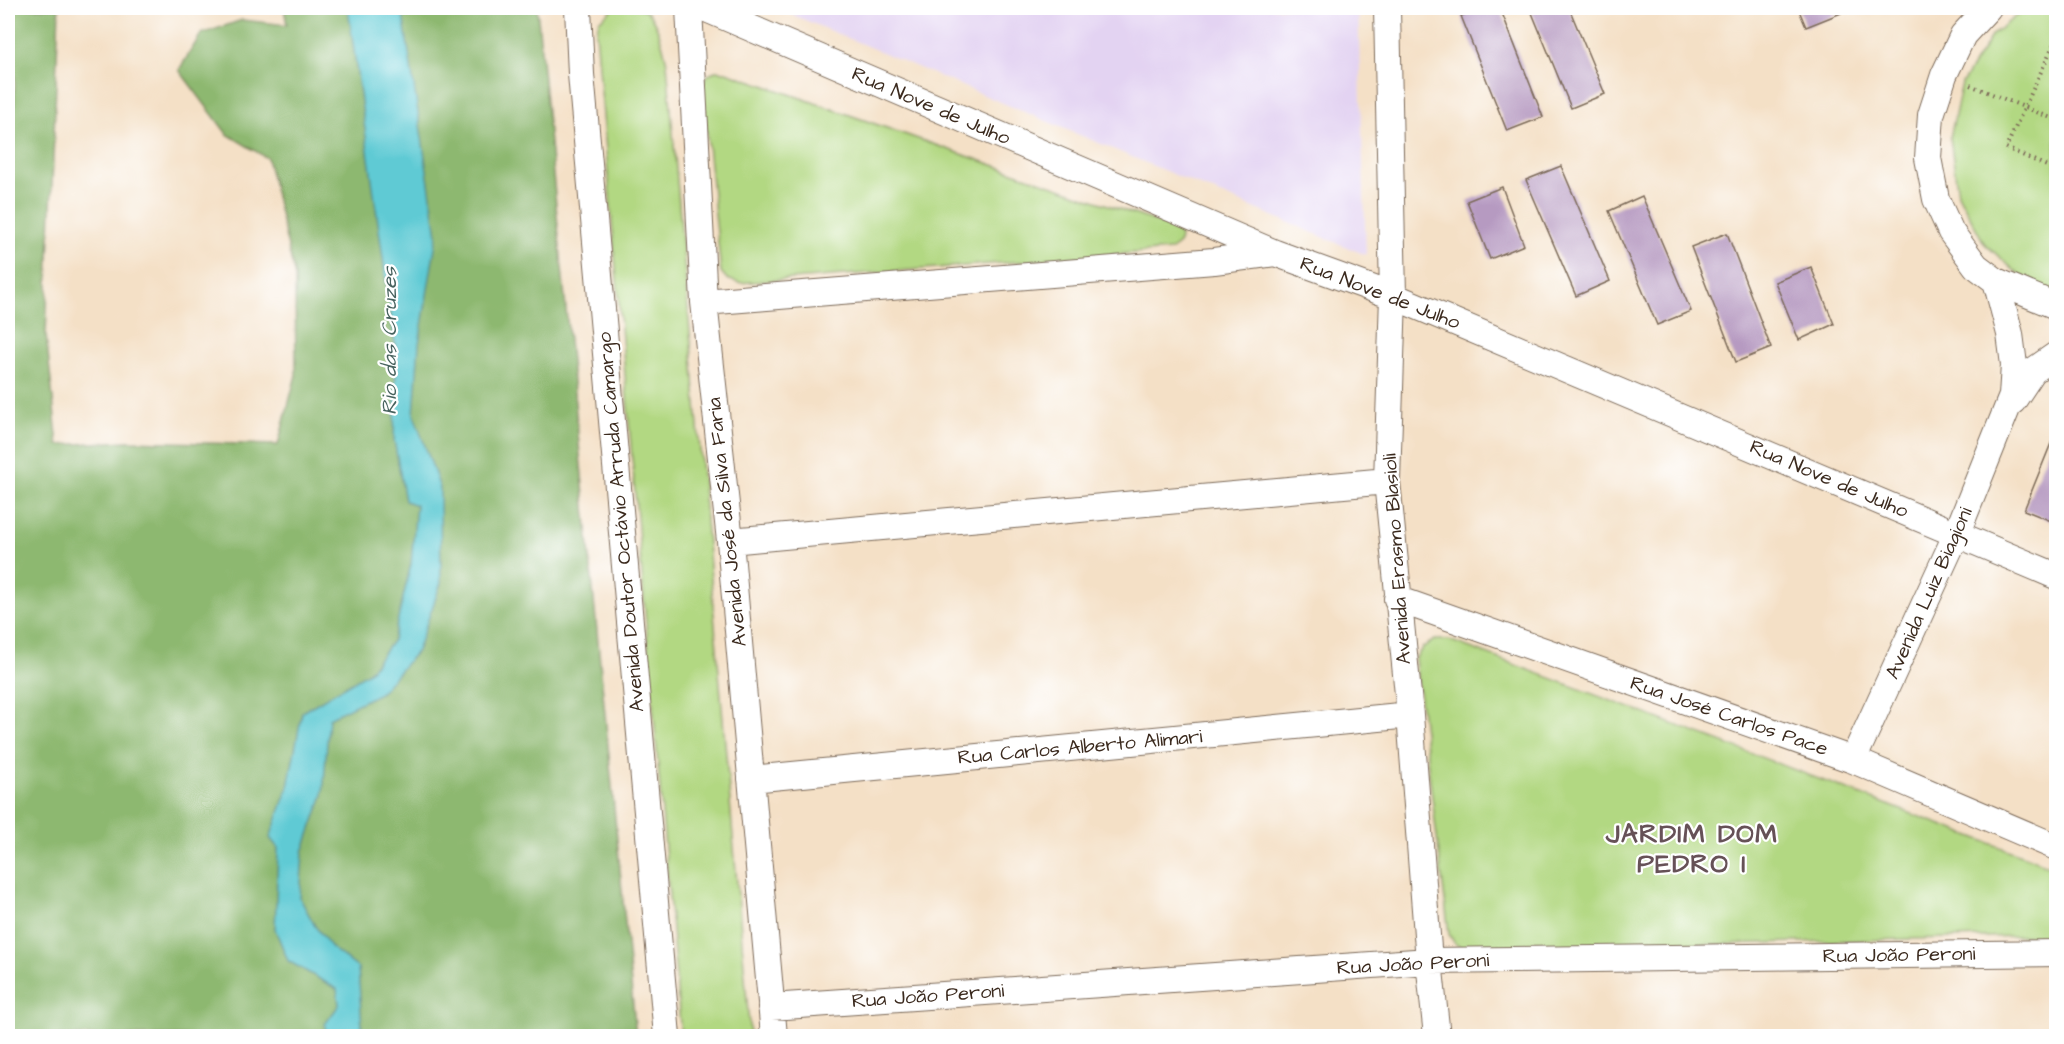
<svg xmlns="http://www.w3.org/2000/svg" width="2064" height="1044" viewBox="0 0 2064 1044" font-family="'Architects Daughter',sans-serif">
<rect width="100%" height="100%" fill="#fff"/>
<filter id="ink" filterUnits="userSpaceOnUse"><feTurbulence type="fractalNoise" baseFrequency=".0167" numOctaves="2"/><feDisplacementMap in="SourceGraphic" scale="12" xChannelSelector="R" yChannelSelector="G"/><feConvolveMatrix kernelMatrix="1 2 1 2 8 2 1 2 1" color-interpolation-filters="sRGB"/></filter>
<filter id="wash" filterUnits="userSpaceOnUse"><feTurbulence type="fractalNoise" baseFrequency=".008" numOctaves="4" result="noise"/><feDisplacementMap in="SourceGraphic" scale="24" xChannelSelector="R" yChannelSelector="G"/><feGaussianBlur stdDeviation="1.35" result="paint"/><feColorMatrix in="noise" values="0 0 0 0 0 0 0 0 0 0 0 0 0 0 0 0 0 1.4 0 .05"/><feComposite in="paint" operator="in"/></filter>
<g filter="url(#wash)">
<rect width="100%" height="100%" fill="#f4e0c6"/>
<path fill="#e3d3f2" d="M776,8h582l8,247z"/>
<path fill="#b2d882" stroke="#768150" stroke-width="1.5" d="M614,8c8,-1 17,-2 25,0 18,3 24,40 28,55l83,973h-69l-85,-1004 3,-11z
M2026,8h30v285l-30,-12 -42,-38 -26,-49 -8,-56 12,-55 30,-48z
M716,71l10,1 448,156 6,8 -1,8 -8,6 -432,33 -12,-4 -6,-7 -19,-186c3,-7 5,-13 14,-15z
M1435,640h14l607,228v67l-588,16 -13,-7 -6,-10 -34,-275 8,-12z"/>
<path fill="#8db870" stroke="#647147" stroke-width="1.5" d="M8,8h51l-13,327 12,110 69,-4 151,4 18,-70 -1,-98 -28,-119 -40,-24 -48,-64 22,-36 41,-14 45,5 -3,-17h253l99,1028h-628v-789l7,-170 -7,-10z"/>
<path fill="#5ecad4" stroke="#4c7a79" stroke-width="1.5" d="M348,8h54l35,227 -18,109 -5,71 26,73 1,95 -24,68 -37,42 -51,25 -6,77 -20,57 -3,46 15,28 18,23 25,19 4,59 -4,9h-32l-1,-12 14,-19 -2,-16 -49,-28 -13,-32 3,-81 -8,-10 18,-51 14,-75 67,-40 24,-32 18,-76 5,-59 -11,-4 -11,-61 2,-88z"/>
<g id="blocks">
<path fill="#b69ac1" d="M1482,8h18l43,109 -36,14 -46,-115z
M1530,8h39l36,86 -34,14z
M1798,8h41l2,5 -35,14z
M1561,166l49,115 -34,15 -50,-116z
M1502,187l22,58 -34,14 -23,-58z
M1642,196l49,115 -34,14 -48,-114z
M1727,233l44,115 -35,14 -45,-115z
M1811,267l23,57 -35,16 -24,-58z
M2056,431v92l-32,-13z"/>
</g>
</g>
<g filter="url(#ink)">
<use href="#blocks" fill-opacity="0" stroke="#7c6a59" stroke-width="1.5"/>
<g fill="none" stroke-linecap="round" stroke-linejoin="round">
<defs>
<path id="street" d="M578,8l3,66 86,962
M689,8l15,294 26,239 44,495
M704,8l571,245 118,43 663,280
M1387,8l6,288 -6,185 23,234 19,246 8,75
M1988,8l-25,27 -19,40 -13,40 -3,43 8,41 15,33 25,34 20,15 60,25
M704,302l510,-41 61,-8
M2013,401l20,-30 23,-16
M730,541l657,-60
M1397,599l456,161 203,87
M1853,760l104,-227 55,-137 2,-31 -4,-31 -14,-53
M751,779l659,-64
M771,1007l658,-46 627,-8"/>
</defs>
<use href="#street" stroke="#7c6a59" stroke-width="28"/>
<path stroke="#7c6a59" stroke-width="4" stroke-dasharray="1.5 4.5" stroke-linecap="butt" d="M2056,39l-50,109 50,22
M1970,85l86,35"/>
<use href="#street" stroke="#fff" stroke-width="26"/>
</g>
</g>
<g text-anchor="middle" dominant-baseline="central" stroke-width="4.5" stroke-linejoin="round" paint-order="stroke">
<g font-size="20" fill="#3b2a1e" stroke="#fff">
<text transform="translate(931 106) rotate(23)">Rua Nove de Julho</text>
<text transform="translate(1380 293) rotate(21)">Rua Nove de Julho</text>
<text transform="translate(1829 479) rotate(23)">Rua Nove de Julho</text>
<text transform="translate(621 522) rotate(-95)">Avenida Doutor Octávio Arruda Camargo</text>
<text transform="translate(727 522) rotate(-96)">Avenida José da Silva Faria</text>
<text transform="translate(1397 559) rotate(-94)">Avenida Erasmo Blasioli</text>
<text transform="translate(1929 593) rotate(-66)">Avenida Luiz Biagioni</text>
<text transform="translate(1729 716) rotate(19)">Rua José Carlos Pace</text>
<text transform="translate(1080 747) rotate(-5)">Rua Carlos Alberto Alimari</text>
<text transform="translate(1899 955) rotate(-1)">Rua João Peroni</text>
<text transform="translate(1413 964) rotate(-3)">Rua João Peroni</text>
<text transform="translate(928 996) rotate(-4)">Rua João Peroni</text>
</g>
<g font-size="21" font-style="italic" fill="#47625e" stroke="#fff">
<text transform="translate(389 341) rotate(-90)">Rio das Cruzes</text>
</g>
<g font-size="26" font-weight="bold" letter-spacing="1.5" fill="#665157" stroke="#fff">
<text x="1692" y="834">JARDIM DOM<tspan x="1692" dy="30">PEDRO I</tspan></text>
</g>
</g>
<rect width="2064" height="1044" fill="none" stroke="#fff" stroke-width="30"/>
</svg>
